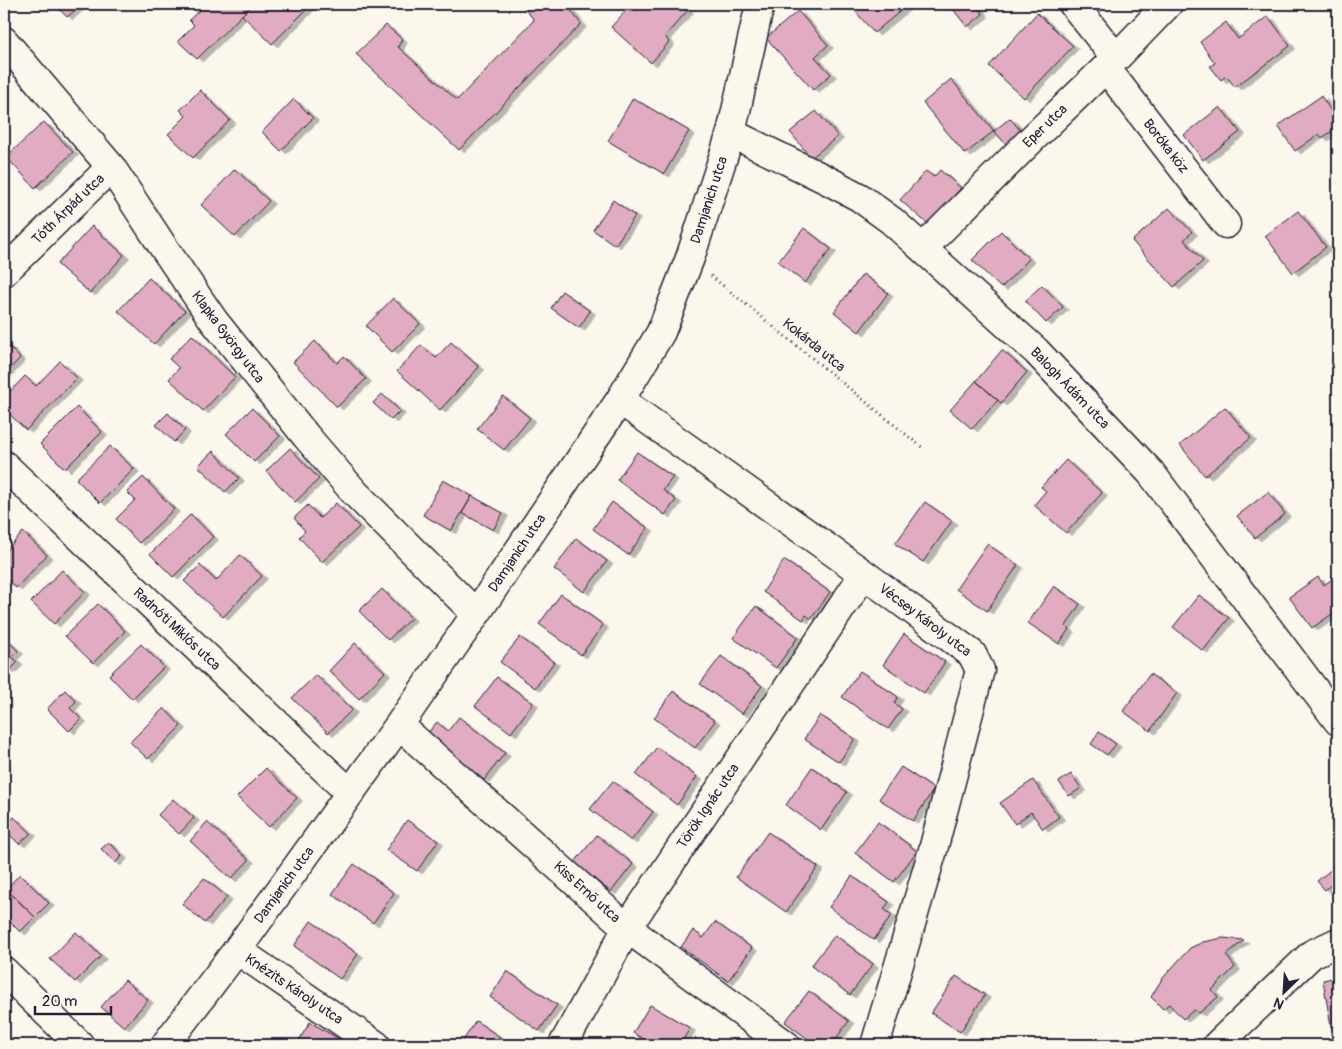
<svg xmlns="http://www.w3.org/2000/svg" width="1342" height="1049" viewBox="0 0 1342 1049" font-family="Pangolin,sans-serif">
<defs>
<filter id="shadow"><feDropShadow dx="5.5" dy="3" stdDeviation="0" flood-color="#0004"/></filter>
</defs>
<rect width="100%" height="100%" fill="#fbf7ec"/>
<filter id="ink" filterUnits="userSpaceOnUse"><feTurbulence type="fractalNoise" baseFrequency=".02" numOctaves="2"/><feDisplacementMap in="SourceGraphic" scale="10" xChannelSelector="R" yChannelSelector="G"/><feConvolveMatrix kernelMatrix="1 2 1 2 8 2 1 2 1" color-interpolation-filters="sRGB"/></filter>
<g filter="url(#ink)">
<path fill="#e1abc1" stroke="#22223b" filter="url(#shadow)" d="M54,4h28l-15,13z
M206,4h47l-56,55 -19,-18 16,-16 -5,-5z
M253,4h59l-40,40 -30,-29z
M521,4h45l15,20 -122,126 -103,-96 30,-29 16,14 -4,8 59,53 77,-80z
M632,4h50l6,6 -23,26 4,6 -18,21 -40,-36z
M849,4h53l3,3 -31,26z
M949,4h27l7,10 -16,13z
M798,11l30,34 -13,12 16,17 -18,16 -47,-52z
M1037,13l36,33 -49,52 -35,-32z
M1268,16l22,30 -55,41 -9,-11 -5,4 -11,-14 5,-3 -15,-21 26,-20 12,17z
M951,79l43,52 -29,23 -42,-51z
M200,90l30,30 -37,38 -25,-24 18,-18 -6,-6z
M1321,96l17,25v6l-16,11 -3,-4 -24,17 -17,-25z
M633,98l56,33 -25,43 -56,-33z
M294,99l19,19 -32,33 -19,-19z
M1220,107l20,25 -37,28 -19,-25z
M816,111l22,25 -27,22 -21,-26z
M1010,118l14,17 -15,13 -15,-17z
M44,122l29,30 -38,36 -29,-31z
M235,169l34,32 -34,36 -34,-32z
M940,170l21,18 -32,37 -29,-25 26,-29 8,6z
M613,200l22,16 -20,29 -22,-15z
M1169,208l23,24 -8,8 19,21 -29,26 -42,-46z
M1298,211l28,36 -33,26 -28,-37z
M92,226l32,29 -34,38 -33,-29z
M804,228l27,21 -26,34 -27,-21z
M1001,231l28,28 -28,29 -29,-28z
M863,274l25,19 -29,39 -25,-20z
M149,278l36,33 -31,33 -36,-33z
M1042,285l21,22 -17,16 -21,-22z
M562,291l28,20 -11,17 -28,-20z
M393,298l27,26 -28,28 -26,-26z
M192,335l43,42 -32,34 -34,-32 10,-11 -10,-9z
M315,341l22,22 7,-7 22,23 -29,28 -44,-45z
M4,342l16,16 -16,17z
M451,342l28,25 -39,43 -43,-39 24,-26 15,13z
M1002,350l25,22 -26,31 -25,-22z
M60,361l17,17 -51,52 -22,-21v-11l21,-22 11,10z
M976,381l22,19 -26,29 -22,-19z
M382,394l18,17 -9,9 -18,-17z
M503,396l27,22 -26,32 -27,-21z
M77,407l25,25 -37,37 -25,-25z
M1225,407l26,31 -46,38 -25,-31z
M252,408l28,28 -26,26 -28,-28z
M168,413l17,17 -11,12 -18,-17z
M110,446l24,23 -34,34 -24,-24z
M290,448l29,31 -24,23 -29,-31z
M213,451l26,27 -14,14 -27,-26z
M637,452l36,25 -10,13 13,10 -11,15 -48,-35z
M1066,460l36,33 -36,40 -32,-28 12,-14 -5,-4z
M143,477l31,32 -35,34 -23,-24 19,-19 -8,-8z
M443,480l29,16 -21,35 -28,-16z
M1268,492l17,22 -30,24 -18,-22z
M472,496l31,17 -10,17 -31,-17z
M612,502l36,26 -20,27 -35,-26z
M925,502l27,19 -29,41 -28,-18z
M336,503l23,24 -37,35 -23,-25 6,-6 -11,-13 14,-13 12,13z
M191,514l22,23 -40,40 -23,-23z
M23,532l24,23 -31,33 -12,-11v-24z
M576,538l31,23 -23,31 -30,-23z
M987,544l31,21 -31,46 -31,-22z
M240,555l22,21 -39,41 -39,-36 16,-16 16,16z
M784,560l46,32 -19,27 -5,-4 -3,5 -40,-28z
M62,570l23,22 -31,32 -23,-22z
M1318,577l6,8 11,-8 3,4v29l-26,18 -23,-31z
M1054,586l26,18 -14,22 3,3 -10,15 -31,-21z
M382,589l29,29 -23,22 -29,-29z
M561,594l42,31 -22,30 -42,-31z
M1199,595l30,23 -26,33 -30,-24z
M98,604l27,27 -32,32 -28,-27z
M756,606l42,31 -22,31 -43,-30z
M904,634l41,28 -21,31 -41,-28z
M4,637l14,14 -6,6 6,5 -9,9 -5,-5z
M520,637l34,25 -19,26 -35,-26z
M355,643l30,29 -26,27 -30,-28z
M141,644l23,23 -32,32 -23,-24z
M721,656l41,30 -20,28 -42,-30z
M860,671l38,26 -4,6 8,6 -14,20 -46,-32z
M1150,674l27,19 -27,38 -27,-20z
M316,675l36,35 -24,23 -36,-35z
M497,677l36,26 -22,30 -36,-27z
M65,690l11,11 -6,7 11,11 -12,12 -22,-22z
M673,691l42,30 -20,27 -41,-30z
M164,708l17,18 -33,33 -18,-17z
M820,715l35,24 -16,23 -35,-23z
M459,717l46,36 -21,27 -58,-45 11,-13 11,9z
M1099,732l17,12 -9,11 -16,-11z
M657,747l40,30 -20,28 -41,-30z
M812,767l35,25 -26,38 -35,-25z
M901,767l33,22 -21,32 -34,-22z
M266,768l31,30 -28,29 -32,-30z
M1071,774l10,14 -12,8 -10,-14z
M1033,780l26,37 -16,12 -12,-17 -16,12 -15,-21z
M613,781l40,31 -22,29 -41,-32z
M173,799l21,19 -15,16 -21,-19z
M14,817l17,16 -12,11 -15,-15z
M407,820l31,21 -21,30 -31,-21z
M207,822l42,38 -18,19 -41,-38z
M878,822l39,29 -23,31 -39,-29z
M768,832l50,35 -32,45 -50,-35z
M597,835l36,29 -22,28 -37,-29z
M109,842l13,14 -7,7 -14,-14z
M354,864l40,29 -21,30 -41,-29z
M1337,865l1,14 -13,11 -8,-9z
M20,874l29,29 -14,14 -29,-28z
M852,876l37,26 -5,7 8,6 -18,25 -45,-33z
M204,878l23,19 -22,26 -23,-19z
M6,889l29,28 -15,15 -16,-16v-25z
M311,921l47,33 -18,25 -46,-33z
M715,922l37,26 -24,33 -47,-34 12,-17 10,8z
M76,932l25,24 -26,26 -25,-23z
M835,935l38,29 -23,31 -39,-29z
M1223,938l21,2 -18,15 9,12 -23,23 6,7 -19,16 -5,-3 -11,9 -14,-15 -6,5 -12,-12 11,-18 28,-31 13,-6z
M507,971l50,34 -18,26 -49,-34z
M956,976l29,19 -25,37 -29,-19z
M1338,977v48l-7,2 -8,-47z
M125,980l23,20 -24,27 -23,-20z
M809,991l40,30 -18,24h-15l-31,-23z
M650,1005l40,23 -10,17h-27l-20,-12z
M476,1021l36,24h-52z
M310,1022l34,20 -2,3h-46z"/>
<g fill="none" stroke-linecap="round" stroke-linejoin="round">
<defs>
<path id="street" d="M1073,4l43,54
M4,41l107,126 51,78 52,76 92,115 49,57 121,121
M1106,68l120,156
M731,133l94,46 34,18 33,24 144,130 115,122 187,248
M923,248l110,-110 83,-80 52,-54
M4,272l107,-105
M620,400l244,174 108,80 8,16 -47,180 -58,195
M4,465l346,328
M399,725l228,203 159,117
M237,950l139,95
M4,971l76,74
M165,1045l72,-95 162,-225 77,-111 144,-214 41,-68 29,-74 41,-125 29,-129
M563,1045l64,-117 237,-354
M1217,1045l95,-91 26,-12"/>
</defs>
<use href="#street" stroke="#22223b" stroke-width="31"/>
<path stroke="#22223b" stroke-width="3" stroke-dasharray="1 4" stroke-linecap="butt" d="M711,276l213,173"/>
<use href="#street" stroke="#fbf7ec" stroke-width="28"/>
</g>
</g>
<g text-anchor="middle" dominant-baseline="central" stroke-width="5" stroke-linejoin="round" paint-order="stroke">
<g font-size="14" fill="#22223b" stroke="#fbf7ec">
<text transform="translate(1045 126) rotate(-44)">Eper utca</text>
<text transform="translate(1166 146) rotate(52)">Boróka köz</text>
<text transform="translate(709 200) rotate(-72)">Damjanich utca</text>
<text transform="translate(68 209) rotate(-44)">Tóth Árpád utca</text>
<text transform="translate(228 337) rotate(53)">Klapka György utca</text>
<text transform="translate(814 345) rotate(39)">Kokárda utca</text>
<text transform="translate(1070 388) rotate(46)">Balogh Ádám utca</text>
<text transform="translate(517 553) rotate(-56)">Damjanich utca</text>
<text transform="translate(925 620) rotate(37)">Vécsey Károly utca</text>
<text transform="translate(177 629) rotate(43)">Radnóti Miklós utca</text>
<text transform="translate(708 806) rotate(-56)">Török Ignác utca</text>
<text transform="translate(284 885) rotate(-54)">Damjanich utca</text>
<text transform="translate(587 892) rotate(42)">Kiss Ernő utca</text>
<text transform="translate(294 989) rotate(34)">Knézits Károly utca</text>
</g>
</g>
<rect width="1342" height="1049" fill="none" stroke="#fbf7ec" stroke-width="20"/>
<rect x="10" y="10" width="1322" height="1029" fill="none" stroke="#22223b" stroke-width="2" filter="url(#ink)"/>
<g transform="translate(1284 992) rotate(205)" stroke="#fbf7ec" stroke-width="4" paint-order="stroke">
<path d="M0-4L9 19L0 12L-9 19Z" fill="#22223b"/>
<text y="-8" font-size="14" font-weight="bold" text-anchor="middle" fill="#22223b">N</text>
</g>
<path d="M35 1006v8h76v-8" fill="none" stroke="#22223b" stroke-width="2.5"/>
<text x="42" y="1006" font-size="15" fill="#22223b" stroke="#fbf7ec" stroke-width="4" paint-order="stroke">20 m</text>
</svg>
